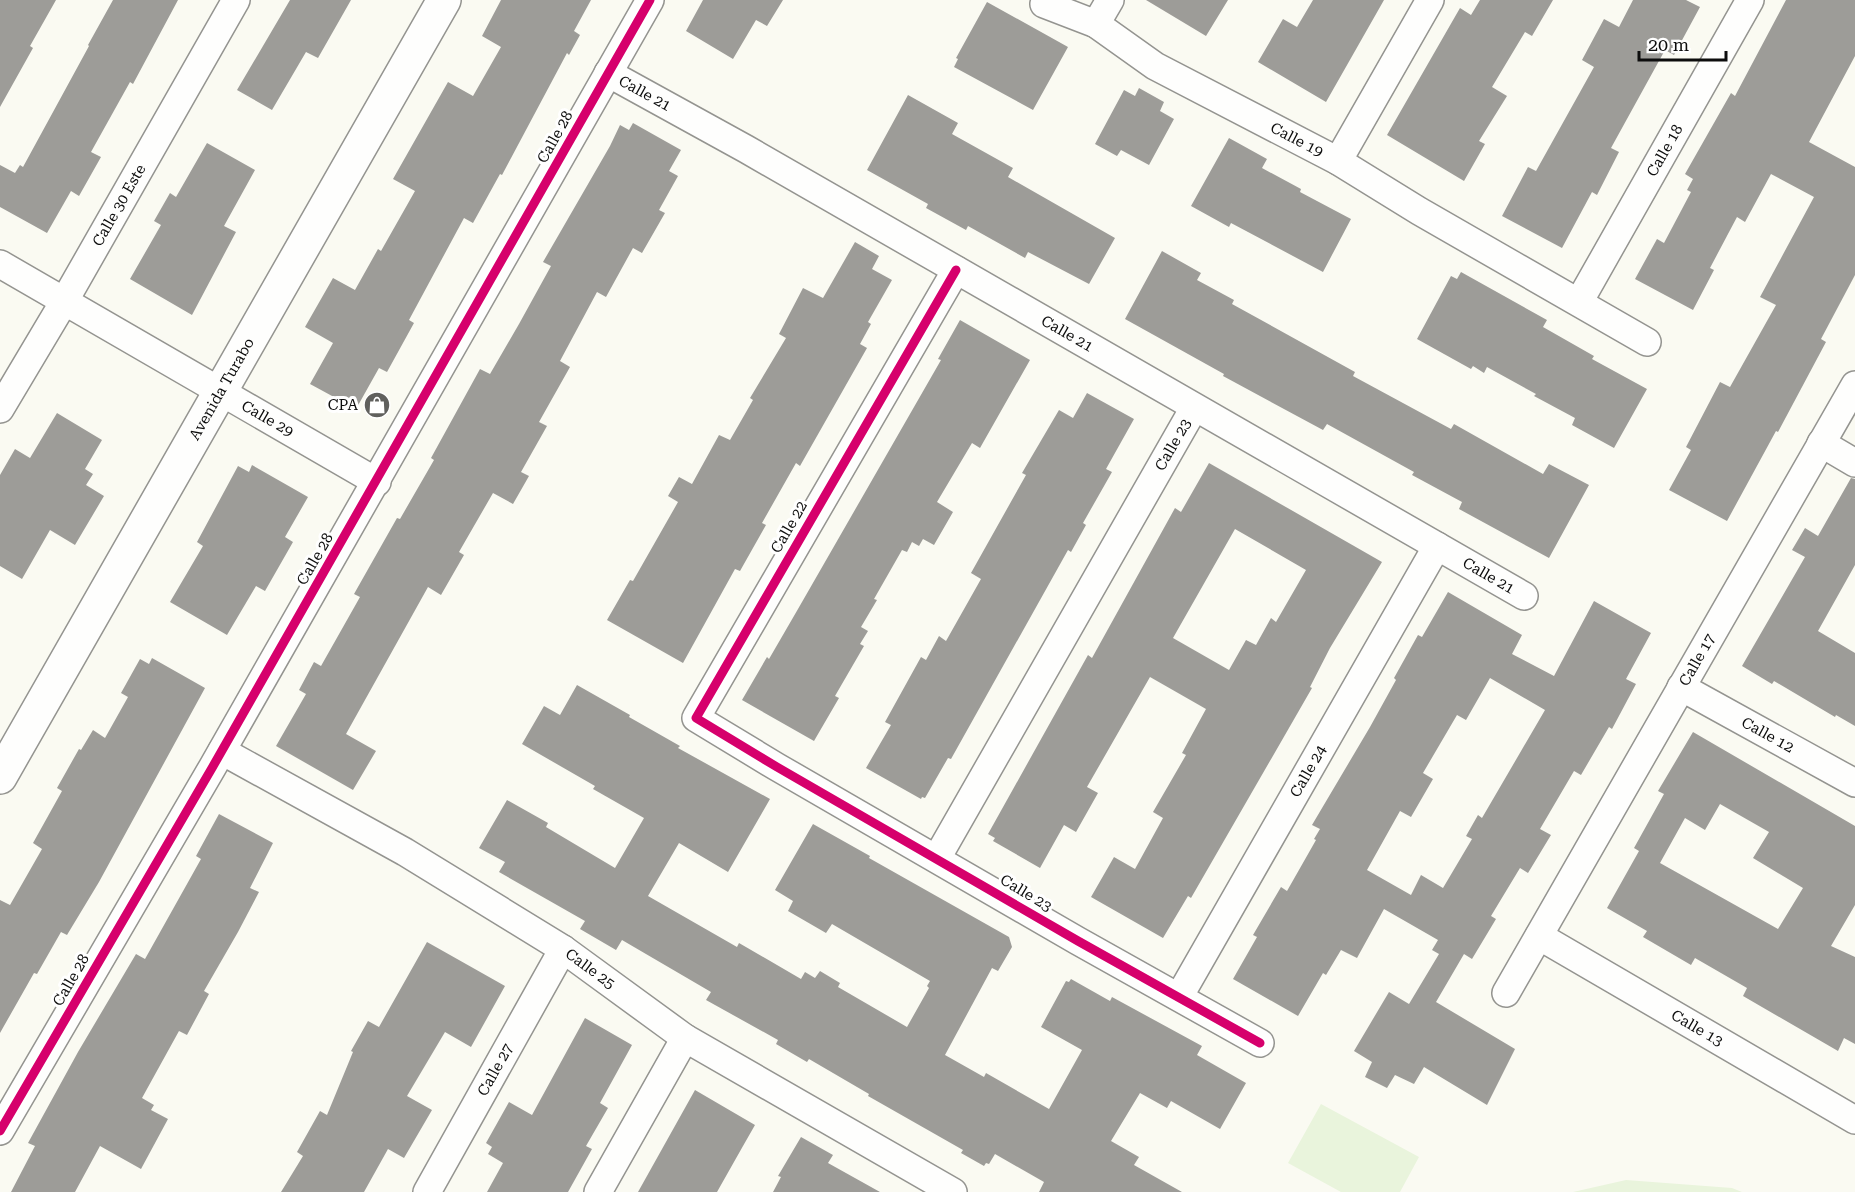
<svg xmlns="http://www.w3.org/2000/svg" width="1855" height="1192" viewBox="0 0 1855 1192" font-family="'Roboto Serif',serif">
<rect width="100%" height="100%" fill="#fafaf2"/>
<path fill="#e9f4dc" d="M1321,1104l98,53 -19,35h-59l-53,-29z
M1626,1180l106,8 10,4h-169z"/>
<path fill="#9d9c98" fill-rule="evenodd" d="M0,0h56l-26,46 3,2 -33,59z
M113,0h65l-45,84 -3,-2 -39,70 10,5 -22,39 -8,-5 -24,42 -47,-26v-42l15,8 5,-8 3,2 66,-121 -1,-1z
M290,0h61l-33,58 -12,-6 -34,58 -35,-20z
M501,0h90l-17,31 6,4 -11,20 -2,-2 -65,122 -2,-1 -27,49 -9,-5 -55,102 5,3 -27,49 -8,-4 -23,41 -46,-25 23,-41 -28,-16 28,-49 22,12 23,-41 3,2 34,-60 -22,-12 55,-97 25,14 28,-49 -19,-11z
M703,0h80l-16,26 -11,-6 -23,39 -47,-28z
M1146,0h82l-22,36z
M1313,0h71l-58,102 -68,-40 25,-43 14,8z
M1480,0h73l-21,36 -7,-4 -33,55 15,9 -28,45 6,3 -21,37 -77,-46 73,-127 11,7z
M1633,0h53l14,7 -26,48 -9,-5 -54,98 8,4 -22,43 -5,-3 -30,56 -60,-32 26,-49 8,4 58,-104 -12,-7 22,-41 15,8z
M1786,0h69v56l-46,86 46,25v108l-34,64 5,3 -48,90 -2,-1 -49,90 -58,-31 22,-40 -5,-3 34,-65 10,5 46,-82 -16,-8 54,-100 -43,-23 -26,48 -8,-5 -27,51 4,2 -21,40 -58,-31 22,-40 7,4 27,-51 -4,-2 6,-11 -8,-5 46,-81 4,3z
M987,2l81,45 -35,63 -79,-43 4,-8 -2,-1z
M1139,88l25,14 -4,9 14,8 -25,46 -28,-15 -4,6 -22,-12 29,-54 11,6z
M908,95l50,28 -6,11 61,34 -5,9 107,61 -26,46 -61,-32 -3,6 -57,-32 -2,4 -40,-22 2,-4 -61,-34z
M633,123l48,27 -12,21 9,5 -19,34 6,3 -23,40 -9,-5 -27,49 -9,-5 -37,69 10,6 -31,55 8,4 -26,46 8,4 -16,28 -20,-11 -34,59 5,3 -23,40 -13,-8 -82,147 30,17 -23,39 -77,-44 30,-52 -7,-4 15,-28 7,4 39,-69 -6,-3 43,-76 3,1 34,-59 -3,-2 49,-89 10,5 29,-50 32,-58 -8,-4 67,-116 10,-21 9,5z
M1229,138l38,21 -5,9 39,21 -1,3 51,27 -28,53 -92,-49 -2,4 -38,-21z
M207,143l48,27 -31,56 12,6 -44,83 -62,-36 31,-54 -7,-4 16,-28 6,4z
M855,242l24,14 -7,13 20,11 -24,42 3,2 -11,20 7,4 -67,118 -4,-3 -34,60 4,2 -26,46 -5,-2 -52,94 -76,-43 23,-40 3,1 45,-79 -10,-6 11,-19 13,7 27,-49 11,5 23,-40 -3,-2 36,-60 -7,-4 24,-46 20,10z
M1162,251l39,22 -4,7 37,20 -2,4 123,68 -2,4 98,53 3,-5 89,50 6,-10 40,21 -40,73 -90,-49 3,-7 -50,-27 2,-3 -87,-48 -4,6 -100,-54 1,-2 -99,-55z
M1461,272l86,48 -4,7 51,29 -2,3 55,30 -33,59 -42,-23 3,-7 -41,-22 2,-2 -49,-27 -3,6 -11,-7 -2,3 -54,-30 34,-63 6,3z
M960,320l70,40 -50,88 -8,-5 -35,59 16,10 -19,33 -11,-6 -4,7 -7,-4 -5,10 -5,-2 -28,49 3,1 -16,27 7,4 -8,13 4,2 -29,50 4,2 -25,43 -72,-41 25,-43 2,2 29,-50 143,-249 -3,-1z
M1087,393l47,26 -28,50 6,3 -29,51 3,2 -15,27 -3,-2 -117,209 -3,-1 -23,40 -3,-1 -1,2 -55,-31 25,-43 -6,-3 36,-65 5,3 13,-24 7,5 35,-62 -10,-6 55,-98 -4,-2 37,-63 14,8z
M57,413l45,27 -17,29 8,5 -7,11 18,11 -29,49 -25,-15 -28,49 -22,-13v-91l15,-26 15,9z
M1209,463l173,99 -52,86 -20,39 2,1 -121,210 -3,-2 -25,42 -72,-41 23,-40 21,12 28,-51 -10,-6 33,-57 -4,-2 24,-44 -56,-32 -63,110 11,6 -22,39 -12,-7 -24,43 -47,-27 2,-3 -7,-4 100,-179 4,3 83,-150 6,4zM1235,529l71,41 -30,52 -5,-4 -15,27 -10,-5 -17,30 -56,-32z
M252,465l56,32 -23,40 8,5 -28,49 -9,-5 -29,49 -57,-33 33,-56 -6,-4 41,-76 11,6z
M1851,478l4,1v86l-37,66 37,22v73l-19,-11 -1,2 -61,-36 -2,3 -30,-18 63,-109 -13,-7 13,-22 13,8z
M1448,592l74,43 -10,19 42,22 40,-75 57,32 -25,46 10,5 -24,45 -3,-2 -28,48 -7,-4 -34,58 11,6 -23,38 -8,-5 -29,48 5,3 -24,40 -8,-5 -28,48 79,47 -28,56 -63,-38 -10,17 -19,-9 -8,13 -22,-11 7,-15 -18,-11 35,-59 20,12 30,-50 -7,-4 6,-10 -54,-31 -27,49 -16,-8 -15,25 -3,-2 -25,43 -65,-37 24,-42 -4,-2 28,-48 6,4 29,-51 -2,-1 6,-10 -8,-4 58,-98 26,-47 -2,-2 24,-43 4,2zM1490,678l55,32 -63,108 -4,-3 -12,21 6,3 -29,49 -22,-13 -10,20 -44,-25 33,-59 11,6 22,-38 -10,-6 34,-58 9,5z
M152,658l53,30 -106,194 -32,53 -6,-3 -24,42 -3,-1 -34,60v-133l10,5 32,-56 -9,-6 29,-52 -5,-3 22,-39 2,1 12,-20 12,8 23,-41 -7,-4 19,-34 9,5z
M577,685l53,30 -1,2 51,29 -2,2 92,51 -42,73 -49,-29 -31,53 89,51 2,-4 62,36 4,-7 10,6 5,-7 20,12 -2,4 69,40 22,-39 -2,-2 3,-5 -98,-57 -6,9 -38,-22 5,-10 -18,-11 38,-66 57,32 -1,2 140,79 3,10 -14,24 -6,-3 -47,87 39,22 2,-4 63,36 33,-59 -41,-23 25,-46 3,1 2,-3 39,22 2,-4 90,49 -5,9 49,28 -26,46 -49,-28 -4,7 -27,-15 -29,48 28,16 -5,8 48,27h-143l5,-10 -49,-28 -6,10 -3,-1 -2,3 -23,-13 2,-3 -95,-54 1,-2 -60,-35 -2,3 -31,-18 2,-4 -72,-40 5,-8 -89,-52 -6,10 -36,-21 5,-8 -86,-49 6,-10 -26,-14 28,-48 41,23 -2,4 69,41 29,-50 -51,-29 2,-3 -73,-42 22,-38 16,9z
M1693,732l162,94v79l-24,41 24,11v87l-11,-6 -6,13 -95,-55 4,-8 -52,-30 -4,7 -48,-28 4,-6 -40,-23 32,-57 -5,-3 30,-54 -6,-3zM1720,804l49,28 -16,26 50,30 -25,41 -118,-66 25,-45 20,12z
M219,814l54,29 -23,45 9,4 -21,40 -34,59 5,3 -22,41 -8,-4 -37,67 12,7 -3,5 17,9 -27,50 -41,-23 -25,46h-64l24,-46 -7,-3 50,-91 58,-98 9,5 56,-100 -5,-3z
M427,942l78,44 -34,61 -26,-15 -38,64 25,14 -28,48 -16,-9 -24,43h-83l22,-36 -6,-4 23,-41 7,4 26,-63 -2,-1 17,-30 11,6z
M585,1018l47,27 -32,58 8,5 -22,38 6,3 -24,43h-81l16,-29 -15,-9 4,-7 -6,-4 23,-41 23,13z
M695,1090l60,35 -12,21 -26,46h-79z
M801,1137l32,18 -5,8 52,29h-107l8,-15 -3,-1z"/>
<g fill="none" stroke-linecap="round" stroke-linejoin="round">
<defs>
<g id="minor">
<path id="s1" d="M1044,4l52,20 59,42 183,95 81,50 228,131"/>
<path d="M1096,24l14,-24"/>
<path id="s2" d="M608,73l138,76 778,447"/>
<path d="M1338,161l92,-161"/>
<path id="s3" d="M0,264l377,218"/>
<path d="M956,270l-260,448 81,49 301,174 182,102"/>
<path id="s4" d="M1579,302l171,-302"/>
<path id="s5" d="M0,409l65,-109 171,-300"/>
<path d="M1821,443l34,20"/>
<path id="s6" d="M1681,687l174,96"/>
<path id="s7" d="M222,751l183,101 158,97 122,89 268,154"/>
<path id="s8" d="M937,858l257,-450"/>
<path id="s9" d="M1539,936l316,184"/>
<path id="s10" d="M1506,993l349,-608"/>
<path id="s11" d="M1179,997l258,-451"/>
<path d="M0,1131l212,-363 438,-768"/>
<path id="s12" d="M427,1192l136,-243"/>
<path d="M598,1192l87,-154"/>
</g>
<g id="tertiary">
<path id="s13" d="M0,777l444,-777"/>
</g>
</defs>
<use href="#minor" stroke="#949490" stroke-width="30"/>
<use href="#tertiary" stroke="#949490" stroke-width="36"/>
<use href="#minor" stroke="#fefefd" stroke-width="27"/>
<use href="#tertiary" stroke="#fefefd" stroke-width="33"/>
<defs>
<path id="cycleway" d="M956,270l-260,448 81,49 301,174 182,102
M0,1131l212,-363 438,-768"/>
</defs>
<use href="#cycleway" stroke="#fff" stroke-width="13"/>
<use href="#cycleway" stroke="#d6006c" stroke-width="9"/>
</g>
<defs>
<symbol id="shop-disc" viewBox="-11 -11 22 22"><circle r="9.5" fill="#60605d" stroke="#fff"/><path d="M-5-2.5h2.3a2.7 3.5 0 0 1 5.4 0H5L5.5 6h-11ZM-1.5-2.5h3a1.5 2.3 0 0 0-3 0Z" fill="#fff"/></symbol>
</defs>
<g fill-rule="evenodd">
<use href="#shop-disc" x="362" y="390" width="30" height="30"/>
</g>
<g text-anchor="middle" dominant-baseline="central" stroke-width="6" stroke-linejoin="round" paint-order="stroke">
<g font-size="15" fill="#0d0d0d" stroke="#fff">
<text stroke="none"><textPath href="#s2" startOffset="42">Calle 21</textPath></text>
<text transform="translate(555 137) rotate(-61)">Calle 28</text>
<text stroke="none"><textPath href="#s1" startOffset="288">Calle 19</textPath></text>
<text stroke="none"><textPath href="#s4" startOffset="174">Calle 18</textPath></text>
<text stroke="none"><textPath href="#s5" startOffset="236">Calle 30 Este</textPath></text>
<text stroke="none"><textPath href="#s2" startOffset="528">Calle 21</textPath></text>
<text stroke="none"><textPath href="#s13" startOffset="447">Avenida Turabo</textPath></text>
<text stroke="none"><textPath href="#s3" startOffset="309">Calle 29</textPath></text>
<text stroke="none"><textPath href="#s8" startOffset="476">Calle 23</textPath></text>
<text transform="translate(789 527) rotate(-60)">Calle 22</text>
<text transform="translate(315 559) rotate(-60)">Calle 28</text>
<text stroke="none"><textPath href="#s2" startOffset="1014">Calle 21</textPath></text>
<text stroke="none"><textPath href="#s10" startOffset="384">Calle 17</textPath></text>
<text stroke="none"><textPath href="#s6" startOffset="99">Calle 12</textPath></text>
<text stroke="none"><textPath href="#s11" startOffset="260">Calle 24</textPath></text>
<text transform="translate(1026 893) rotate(31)">Calle 23</text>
<text stroke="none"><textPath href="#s7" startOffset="428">Calle 25</textPath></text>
<text transform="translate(71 980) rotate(-60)">Calle 28</text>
<text stroke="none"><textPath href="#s9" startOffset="183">Calle 13</textPath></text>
<text stroke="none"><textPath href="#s12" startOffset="140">Calle 27</textPath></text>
</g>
<g font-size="15" fill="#0d0d0d" stroke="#fff" text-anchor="end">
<text x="358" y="405">CPA</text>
</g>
</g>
<path d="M1639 51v9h87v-9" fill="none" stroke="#0d0d0d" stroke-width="3"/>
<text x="1648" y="51" font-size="18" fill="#0d0d0d" stroke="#ffffff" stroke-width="4.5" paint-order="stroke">20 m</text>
</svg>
